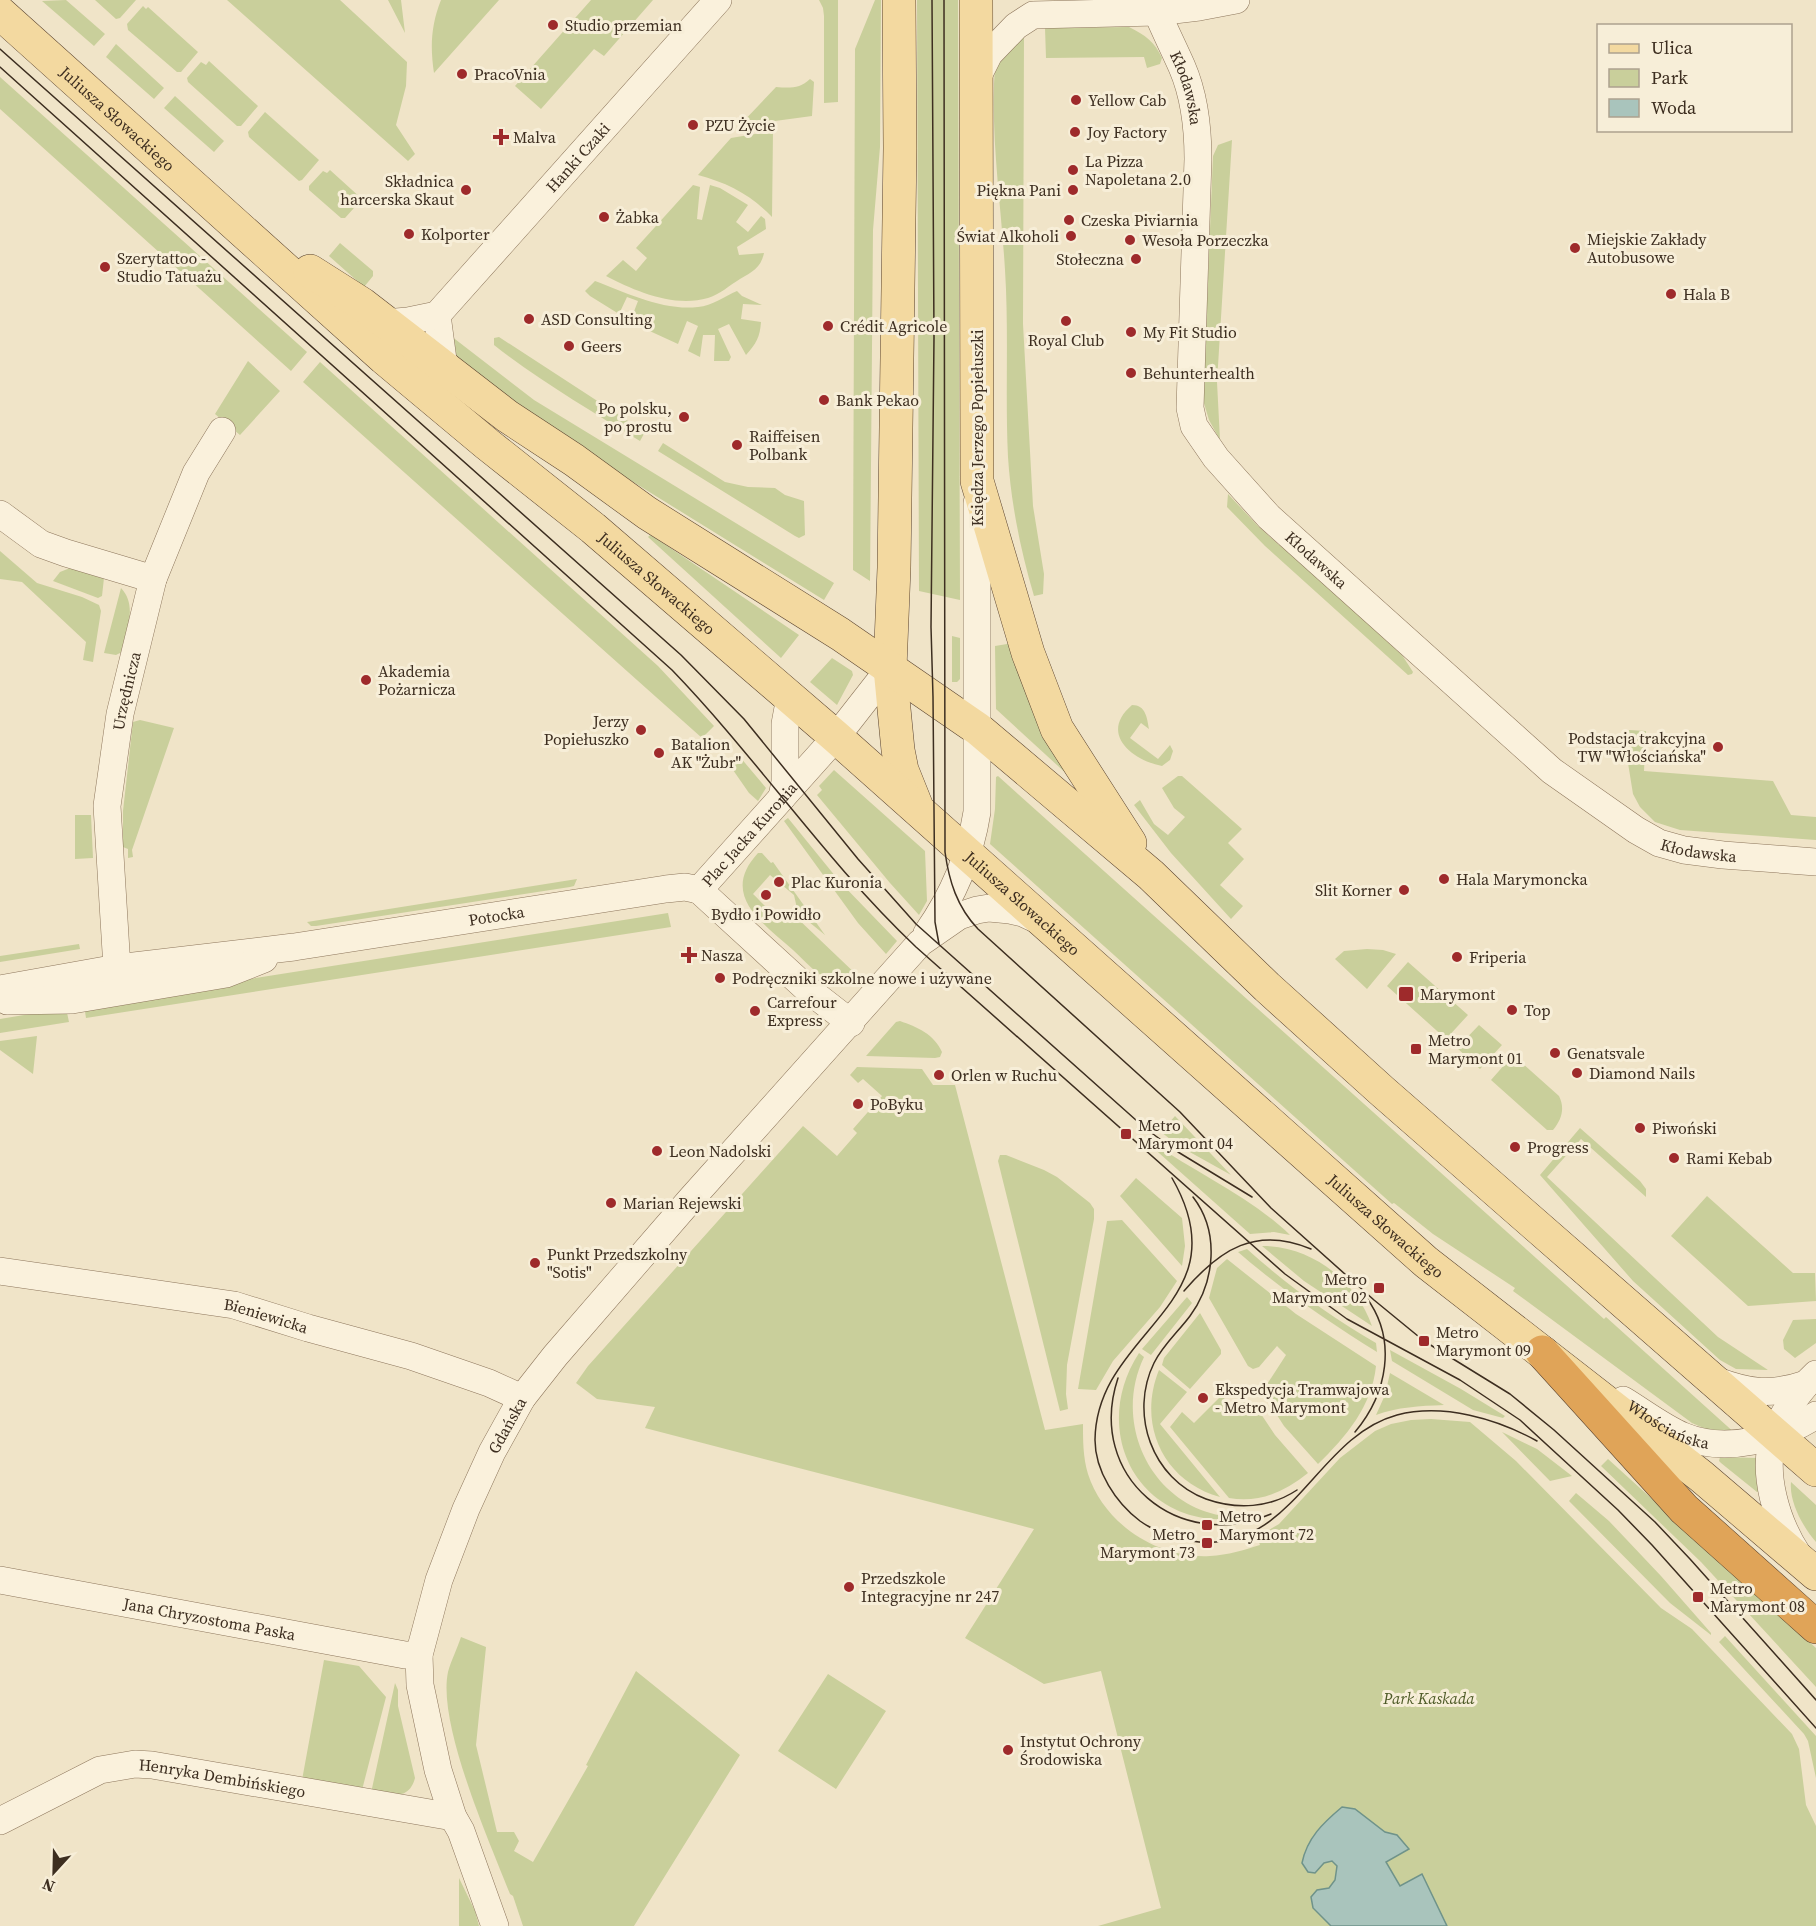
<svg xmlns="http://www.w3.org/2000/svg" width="1816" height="1926" viewBox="0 0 1816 1926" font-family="'Source Serif 4',serif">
<rect width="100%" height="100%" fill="#f0e4c8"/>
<path fill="#c9cf9b" d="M66,0l39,34 -11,12 -52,-45z
M95,0h41l-16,18 -4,1z
M227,0h113l67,62 -1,24 -10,39 19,29 -7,7z
M388,0h13l4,33z
M441,0h58l-65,73c-4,-26 -3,-48 7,-73z
M591,0h62l-49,56 -10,-7 -53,60 -26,-23z
M819,0h19v102l-14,1v-87l-1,-8z
M875,0h6l-1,147 -7,83 -3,351 -17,-11 2,-521z
M917,0h41l2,600 -41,-9z
M143,6l3,3 2,-2 50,45 -17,20h-4l-49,-42 -1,-6z
M1129,27c16,8 26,15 33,31l-2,6 -13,4 -3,-11 -98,1 -1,-30z
M1024,35l-1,289 10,182 11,68 -1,20 -9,2c-13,-44 -23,-92 -26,-139 -3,-62 1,-124 -3,-187 -4,-68 -15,-136 -10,-205z
M116,44l48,44 -10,11 -48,-42z
M209,61l49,45 -17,20h-4l-49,-44 -1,-4 14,-16 5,3z
M0,77l307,275 -16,19 -291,-262z
M810,79l4,3 -2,34 -73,10 37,-39c13,1 24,2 34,-8z
M175,96l49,45 -10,11 -50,-44z
M265,112l54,48 -17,20 -3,1 -50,-44 -1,-5z
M773,131l-1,86c-21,-22 -44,-34 -74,-42l33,-37z
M1232,140l-15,242 3,58 -11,-20 -6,-20 10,-244 5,-11z
M330,170l32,29 -17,19h-4l-32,-28v-4l14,-15 4,2z
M693,185l7,2 -3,32 5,1 8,-35 10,3 28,17 -12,17 12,10 13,-16 4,3 1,10 -29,18 2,8 25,-2c-3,15 -12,19 -24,26 -10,6 -21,16 -32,19 -34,10 -73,-7 -102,-22l17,-16 13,11 11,-13 -11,-10z
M340,243l33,28v5l-9,11 -35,-31z
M595,281c32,12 68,30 103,26 14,-1 27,-11 39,-16l5,5 20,9 -19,-1 -2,15 20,3c-1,15 -5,22 -15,33l-17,-31 -11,5 13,28 -2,4h-15l1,-26h-12l-3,22 -12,-6 10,-25 -11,-5 -9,23 -48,-22 8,-21 -11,-4 -8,17 -29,-18 -5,-5z
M451,336l83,64 300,183 -10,17 -317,-196 -55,-44z
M499,337l146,95 -5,9c-50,-31 -100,-60 -146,-96v-7z
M248,361l32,30 -40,44 -25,-21z
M320,362l338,304 56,60 -12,12 -399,-356z
M663,443l62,39 23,5 27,1 10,7 19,6 1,34 -6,3 -4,-2 -137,-85z
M1228,494l29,31 22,20 1,-2 122,112 11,17 -1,2 -4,1 -143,-129 -38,-39z
M650,535l7,4 142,96 -18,23 -133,-121z
M0,551l37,32 45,14 17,8 2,6 -8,51 -10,-2 3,-18 -64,-60 -22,-3z
M70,568l34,10 -2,18 -4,2 -45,-17 7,-9z
M121,588c17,18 5,43 1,64l-6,3 -12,-2z
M952,636l8,2v41l-3,3h-5z
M1013,643l57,134 -74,-68 -1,-63z
M832,658l20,13 1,4 -16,30 -27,-23z
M1132,705c14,0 15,13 17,24l-8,-6 -11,15 28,21 12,-14 3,6 -3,9 -8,6c-31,-6 -63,-33 -30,-61z
M140,720l34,8 -42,122 1,7 -5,1v-9l-5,-2v-36l10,-89z
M1629,730l17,1 -2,40 129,10 18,34 25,2v23l-136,-10 -25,-8 -15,-15 -7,-13 -5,-31z
M740,757l26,31 -8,13 -9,-8 -16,-23 2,-9z
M834,770l91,81 2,50 -8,14 -29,-32 -73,-88 5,-5 -3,-4z
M998,776l606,543 2,-2 131,118 -29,-5 -16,-7 -179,-132 2,-3 -82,-54 -39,-31 -2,1 -402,-360 5,-35 1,-32z
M1178,776h4l60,53 -14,14 16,16 -24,26 23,21 -12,13 -60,-66 -37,-48 6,-5 14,24 14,11 17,-18 -11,-9 -12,-20z
M75,815h16l2,43 -18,1z
M788,818l52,64 57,59 -11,13 -28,-31 -74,-102z
M758,853h4l9,10 2,-1 52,73 -27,-22 -4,-18 -24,-20 -17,19c7,6 18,21 28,22 6,1 8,-1 15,1l64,61c-8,5 -18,6 -27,3 -16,-5 -28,-20 -40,-31 -30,-27 -74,-55 -35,-97z
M577,879l-3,7 -4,1 -254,39h-5l-4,-4z
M668,913l3,14 -585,91 -2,-13z
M79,944l1,5 -80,13v-6z
M1367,949l16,1 13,4 -29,35 -32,-30 9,-8z
M1408,962l60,53 -22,24 -59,-53z
M66,1008l3,14 -69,11v-14z
M900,1021c17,6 34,13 42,31l-2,5 -5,1 -69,-2 30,-34z
M1479,1025l23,20 -22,24 -23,-21z
M37,1036l-4,38 -33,-24v-9z
M1513,1055l46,41c6,12 3,23 -6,34h-6l-56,-50z
M857,1067l65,2 11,16h22l90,345 38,-6c0,17 0,33 5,50 16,50 70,85 122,82 18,-1 34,-6 50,-11l-3,-8 22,-13 61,-66 35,-27 16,-7 20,-4 20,-1 39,3 46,39 145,147 31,21 100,105 7,15 7,56 10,21v100h-718l63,-18 -60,-237 -57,13 -79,-46 69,-109 -389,-101 10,-21 -58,-8 -21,-16 12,-17 215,-240 34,30 20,-23 -4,-4 29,-33 -19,-17 -5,4 -8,-8z
M1175,1116l56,59 -52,-29 -18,-14z
M1580,1128l60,53 6,8v8l-65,-58 -34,38 171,160 50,33 -32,-1 -16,-9 -87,-79 -93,-106z
M1152,1142c45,32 98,54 138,93l-16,-3 -24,2 -100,-89z
M1000,1155h6l38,15 13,7 33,26 4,6v10l-27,146 -1,29 2,15 -8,2 -62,-250z
M1136,1178l46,40 3,28 -3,20 -62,-70z
M1707,1196l86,77h22l1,28 -68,5 -77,-70z
M1122,1220l55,61 -17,26 -47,54 -17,29 -18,-1 29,-168z
M1262,1246c49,0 94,34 110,80l-68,-45z
M1247,1249c40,36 82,67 129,94l1,9c-48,-30 -95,-62 -139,-100z
M1227,1259l69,55 80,52c-4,40 -30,71 -58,98l-34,-38 -22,-34 24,-37 -9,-9 -18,21 -6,2 -5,-3 -39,-68 8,-30z
M1187,1297l5,6 -41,52 -9,-6z
M1200,1313l21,37v4l-31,35 -28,-24 2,-7z
M1816,1319v24l-21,15 -11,-9 -1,-9 10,-20z
M1390,1350l71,39 44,27 -2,2 -30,-8 -81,-49z
M1139,1353l5,4c-33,69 10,154 88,160v2c-95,7 -143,-89 -93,-166z
M1159,1370l28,22 -27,32 60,73c-57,-16 -83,-73 -61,-127z
M1390,1373l54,32c-25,1 -46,2 -68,10l9,-20z
M1222,1395l4,6 10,7 6,-6h11l22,33 33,38c-24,19 -48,30 -79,25l-59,-71 12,-15 12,11z
M1502,1432l35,17 35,27 -22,5z
M1720,1457l38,1 1,33 -2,1 -36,-29 -2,-2z
M1608,1459l208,189v39l-115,-125 -100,-96z
M1791,1482l25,23v37c-13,-15 -27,-40 -25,-60z
M1576,1493l33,28 52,55 50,57v2l-41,-32 -101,-102z
M1725,1636l91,100v42l-8,-37 -4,-7 -85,-92z
M461,1637l25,10 -10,98 21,87h17l5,9 -5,10 19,11 55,-96 -2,-1 50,-94 104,84 -106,171h-111l-10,-30 -3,-2c-20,-51 -73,-170 -62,-222 3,-11 9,-23 13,-35z
M324,1660l35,6 27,31 -24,93 -60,-10z
M828,1674l58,37 -50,78 -58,-38z
M395,1683l3,7v16l17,72c-6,23 -25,17 -44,15z
M459,1878l16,33 4,15h-20z"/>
<path fill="#a9c4bc" stroke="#6f938a" stroke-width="1.5" d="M1342,1807l13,2 30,23 12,3 12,14 -23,13 14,24 22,-12 25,52h-116l-18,-18 -2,-11 6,-7 12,-2 6,-8 2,-14 -5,-5 -8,2 -9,10 -7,-1 -6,-9c5,-25 21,-40 40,-56z"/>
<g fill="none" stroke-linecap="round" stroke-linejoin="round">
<defs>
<g id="minor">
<path id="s1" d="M1157,12c8,19 17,37 25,55 13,30 16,61 16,92l-8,249 4,18 22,32 53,59 283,254 84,59 23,13 25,7 39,5 93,7"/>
<path d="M976,80l13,-26 27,-28 17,-11 124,-3 42,-5 37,-7"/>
<path d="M437,315l6,45 6,10"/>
<path id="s2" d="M385,323l23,-2 29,-6 281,-315"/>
<path d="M0,514l41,30 25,9 87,26"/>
<path d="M782,797l3,-15v-58l5,-27"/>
<path id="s3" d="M699,890l137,-153 54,-69"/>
<path d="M699,890l107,98 45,35"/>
<path d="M927,933c26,-37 43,-76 50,-121v-309"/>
<path id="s4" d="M117,968l-10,-162 13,-92 33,-135 43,-106 26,-42"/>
<path id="s5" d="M0,989l117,-21 177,-21 372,-58 19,-2 14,3"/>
<path d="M7,1001l65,-1 154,-26 38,-15"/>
<path id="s6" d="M0,1271l234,34 74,23 103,28 78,27 33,15"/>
<path d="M1715,1380c34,13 56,16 91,4"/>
<path id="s7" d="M1623,1400c20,12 39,27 60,36 43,18 96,3 133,-21"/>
<path d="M1798,1555c-21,-32 -37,-82 -24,-120 7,-20 27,-47 42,-61"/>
<path id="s8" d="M0,1580l405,75h14"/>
<path id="s9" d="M0,1821l100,-51 35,-6 17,1 301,52"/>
<path id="s10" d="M495,1926l-34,-95 -8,-14 -15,-47 -18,-85 -1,-30 20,-75 27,-71 26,-57 30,-54 33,-42 136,-157 229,-256 39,-27 18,-6 12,-2 21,2 13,3 17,8"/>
</g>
<g id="major">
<path d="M899,0l1,148 -6,420 -4,100 8,82 4,20 14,35"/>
<path d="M976,0l1,481 51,172 29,76 73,114"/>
<path id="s11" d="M0,13l384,345 103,86 106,84 243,209 590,525 275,214 115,98"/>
<path d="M310,271l52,33 145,112 67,44 73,53 193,121 138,95 173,146 116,112 115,104 434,379"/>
</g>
<path id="highway" d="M1542,1352l142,157 132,118"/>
</defs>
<use href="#minor" stroke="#8d765c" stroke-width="28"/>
<use href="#major" stroke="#5b4430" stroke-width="34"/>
<use href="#highway" stroke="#5b4430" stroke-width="34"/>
<use href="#minor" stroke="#faf1dc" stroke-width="27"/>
<use href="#major" stroke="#f3d9a0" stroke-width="33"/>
<use href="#highway" stroke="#e0a458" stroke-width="33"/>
<path stroke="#3d2e20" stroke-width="1.5" d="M932,0l2,337 -3,290 2,70 2,225 4,22
M944,0l1,852c4,29 12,55 33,77l202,183 91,96 103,92 50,41 86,53 44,36 101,92 35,37 126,141
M0,49l681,606 63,64 114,140 58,65 230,205 32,23 74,45
M0,67l672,603c86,89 154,192 244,277l369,327 62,45 113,61 60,40 98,90 34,35 164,183
M1172,1178c73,127 -76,151 -77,262 0,31 21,63 45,81 17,12 37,19 59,21 95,8 117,-105 198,-127 47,-12 100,4 140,26
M1193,1197c27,35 22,85 -3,119 -12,16 -27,29 -36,47 -25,51 -2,116 52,136 31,11 64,9 91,-9
M1184,1291c36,-42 72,-65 127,-42
M1118,1378c-33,99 61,176 153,136
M1355,1432c32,-38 43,-92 11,-135"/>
</g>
<g fill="#9e2a2b" stroke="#f7eed8" stroke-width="2">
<circle cx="553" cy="25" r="6"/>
<circle cx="462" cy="74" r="6"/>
<circle cx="1076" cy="100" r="6"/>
<circle cx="693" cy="125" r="6"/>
<circle cx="1075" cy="132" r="6"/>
<path d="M498 128h6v6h6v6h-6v6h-6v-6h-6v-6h6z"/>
<circle cx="1073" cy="170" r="6"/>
<circle cx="466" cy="190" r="6"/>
<circle cx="1073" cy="190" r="6"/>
<circle cx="604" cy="217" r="6"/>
<circle cx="1069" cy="220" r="6"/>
<circle cx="409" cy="234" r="6"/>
<circle cx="1071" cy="236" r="6"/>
<circle cx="1130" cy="240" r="6"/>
<circle cx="1575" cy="248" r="6"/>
<circle cx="1136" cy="259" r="6"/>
<circle cx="105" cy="267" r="6"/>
<circle cx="1671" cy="294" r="6"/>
<circle cx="529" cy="319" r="6"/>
<circle cx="1066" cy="321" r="6"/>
<circle cx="828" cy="326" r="6"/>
<circle cx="1131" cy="332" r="6"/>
<circle cx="569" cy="346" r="6"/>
<circle cx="1131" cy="373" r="6"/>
<circle cx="824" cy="400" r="6"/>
<circle cx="684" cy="417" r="6"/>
<circle cx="737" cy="445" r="6"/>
<circle cx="366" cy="680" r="6"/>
<circle cx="641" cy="730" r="6"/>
<circle cx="1718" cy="747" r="6"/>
<circle cx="659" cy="753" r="6"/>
<circle cx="1444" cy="879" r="6"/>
<circle cx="779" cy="882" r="6"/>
<circle cx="1404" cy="890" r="6"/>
<circle cx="766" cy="895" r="6"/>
<path d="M686 946h6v6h6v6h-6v6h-6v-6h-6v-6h6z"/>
<circle cx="1457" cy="957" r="6"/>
<circle cx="720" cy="978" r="6"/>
<rect x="1398" y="986" width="16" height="16" rx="3"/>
<circle cx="1512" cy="1010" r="6"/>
<circle cx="755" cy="1011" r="6"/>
<rect x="1410" y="1043" width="12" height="12" rx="3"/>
<circle cx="1555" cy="1053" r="6"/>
<circle cx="1577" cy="1073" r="6"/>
<circle cx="939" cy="1075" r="6"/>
<circle cx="858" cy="1104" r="6"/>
<circle cx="1640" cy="1128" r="6"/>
<rect x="1120" y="1128" width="12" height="12" rx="3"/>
<circle cx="1515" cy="1147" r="6"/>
<circle cx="657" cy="1151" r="6"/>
<circle cx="1674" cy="1158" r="6"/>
<circle cx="611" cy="1203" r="6"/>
<circle cx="535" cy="1263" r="6"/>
<rect x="1373" y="1282" width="12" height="12" rx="3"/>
<rect x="1418" y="1335" width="12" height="12" rx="3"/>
<circle cx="1203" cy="1398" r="6"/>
<rect x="1201" y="1519" width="12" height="12" rx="3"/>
<rect x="1201" y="1537" width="12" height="12" rx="3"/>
<circle cx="849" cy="1587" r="6"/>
<rect x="1692" y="1591" width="12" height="12" rx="3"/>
<circle cx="1008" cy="1750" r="6"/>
</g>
<g text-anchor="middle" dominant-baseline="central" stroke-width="6" stroke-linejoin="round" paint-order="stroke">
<g font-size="16" fill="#3d2e20" stroke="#f7eed8" text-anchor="start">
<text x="565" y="25">Studio przemian</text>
<text x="474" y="74">PracoVnia</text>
<text x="1088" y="100">Yellow Cab</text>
<text x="705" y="125">PZU Życie</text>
<text x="1087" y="132">Joy Factory</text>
<text x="513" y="137">Malva</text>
<text x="1085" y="161">La Pizza<tspan x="1085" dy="18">Napoletana 2.0</tspan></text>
<text x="454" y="181" text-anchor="end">Składnica<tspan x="454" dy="18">harcerska Skaut</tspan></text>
<text x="1061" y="190" text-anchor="end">Piękna Pani</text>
<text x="616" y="217">Żabka</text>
<text x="1081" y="220">Czeska Piviarnia</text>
<text x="421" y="234">Kolporter</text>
<text x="1059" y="236" text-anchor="end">Świat Alkoholi</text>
<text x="1587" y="239">Miejskie Zakłady<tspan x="1587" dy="18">Autobusowe</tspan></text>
<text x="1142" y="240">Wesoła Porzeczka</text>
<text x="117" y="258">Szerytattoo -<tspan x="117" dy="18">Studio Tatuażu</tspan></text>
<text x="1124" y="259" text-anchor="end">Stołeczna</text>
<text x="1683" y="294">Hala B</text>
<text x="541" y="319">ASD Consulting</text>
<text x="840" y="326">Crédit Agricole</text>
<text x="1143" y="332">My Fit Studio</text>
<text x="1066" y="340" text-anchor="middle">Royal Club</text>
<text x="581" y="346">Geers</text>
<text x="1143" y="373">Behunterhealth</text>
<text x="836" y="400">Bank Pekao</text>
<text x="672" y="408" text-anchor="end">Po polsku,<tspan x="672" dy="18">po prostu</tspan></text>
<text x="749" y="436">Raiffeisen<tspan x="749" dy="18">Polbank</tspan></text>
<text x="378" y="671">Akademia<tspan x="378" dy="18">Pożarnicza</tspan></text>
<text x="629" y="721" text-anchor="end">Jerzy<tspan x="629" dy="18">Popiełuszko</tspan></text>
<text x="1706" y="738" text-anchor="end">Podstacja trakcyjna<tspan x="1706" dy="18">TW "Włościańska"</tspan></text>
<text x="671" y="744">Batalion<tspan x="671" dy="18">AK "Żubr"</tspan></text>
<text x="1456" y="879">Hala Marymoncka</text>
<text x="791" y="882">Plac Kuronia</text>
<text x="1392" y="890" text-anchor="end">Slit Korner</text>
<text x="766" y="914" text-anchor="middle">Bydło i Powidło</text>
<text x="701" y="955">Nasza</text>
<text x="1469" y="957">Friperia</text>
<text x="732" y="978">Podręczniki szkolne nowe i używane</text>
<text x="1420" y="994">Marymont</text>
<text x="767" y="1002">Carrefour<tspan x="767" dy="18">Express</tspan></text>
<text x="1524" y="1010">Top</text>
<text x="1428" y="1040">Metro<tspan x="1428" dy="18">Marymont 01</tspan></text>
<text x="1567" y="1053">Genatsvale</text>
<text x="1589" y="1073">Diamond Nails</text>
<text x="951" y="1075">Orlen w Ruchu</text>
<text x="870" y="1104">PoByku</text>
<text x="1138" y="1125">Metro<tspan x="1138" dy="18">Marymont 04</tspan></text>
<text x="1652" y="1128">Piwoński</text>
<text x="1527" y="1147">Progress</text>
<text x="669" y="1151">Leon Nadolski</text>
<text x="1686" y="1158">Rami Kebab</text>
<text x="623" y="1203">Marian Rejewski</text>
<text x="547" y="1254">Punkt Przedszkolny<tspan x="547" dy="18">"Sotis"</tspan></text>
<text x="1367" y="1279" text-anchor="end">Metro<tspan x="1367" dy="18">Marymont 02</tspan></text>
<text x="1436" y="1332">Metro<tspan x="1436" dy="18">Marymont 09</tspan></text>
<text x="1215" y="1389">Ekspedycja Tramwajowa<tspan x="1215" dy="18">- Metro Marymont</tspan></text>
<text x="1219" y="1516">Metro<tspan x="1219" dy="18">Marymont 72</tspan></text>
<text x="1195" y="1534" text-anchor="end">Metro<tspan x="1195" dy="18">Marymont 73</tspan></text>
<text x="861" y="1578">Przedszkole<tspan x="861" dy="18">Integracyjne nr 247</tspan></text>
<text x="1710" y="1588">Metro<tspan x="1710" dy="18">Marymont 08</tspan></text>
<text x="1020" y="1741">Instytut Ochrony<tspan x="1020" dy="18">Środowiska</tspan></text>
</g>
<g font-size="16" fill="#3d2e20" stroke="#f7eed8">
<text stroke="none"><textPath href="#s1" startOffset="82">Kłodawska</textPath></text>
<text stroke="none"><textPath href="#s11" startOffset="158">Juliusza Słowackiego</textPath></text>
<text stroke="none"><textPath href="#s2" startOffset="264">Hanki Czaki</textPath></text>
<text transform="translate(977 428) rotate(-90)">Księdza Jerzego Popiełuszki</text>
<text stroke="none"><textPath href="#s1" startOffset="604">Kłodawska</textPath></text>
<text stroke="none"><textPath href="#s11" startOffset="870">Juliusza Słowackiego</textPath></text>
<text stroke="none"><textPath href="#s4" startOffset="279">Urzędnicza</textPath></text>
<text stroke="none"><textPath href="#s3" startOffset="75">Plac Jacka Kuronia</textPath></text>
<text stroke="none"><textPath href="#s1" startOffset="1090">Kłodawska</textPath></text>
<text stroke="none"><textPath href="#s11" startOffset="1356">Juliusza Słowackiego</textPath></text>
<text stroke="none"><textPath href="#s5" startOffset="502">Potocka</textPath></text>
<text stroke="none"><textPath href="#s11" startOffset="1842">Juliusza Słowackiego</textPath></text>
<text stroke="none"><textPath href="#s6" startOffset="270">Bieniewicka</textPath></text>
<text stroke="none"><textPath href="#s7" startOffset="52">Włościańska</textPath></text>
<text stroke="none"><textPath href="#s10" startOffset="530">Gdańska</textPath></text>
<text stroke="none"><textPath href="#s8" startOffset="213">Jana Chryzostoma Paska</textPath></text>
<text stroke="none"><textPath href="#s9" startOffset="236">Henryka Dembińskiego</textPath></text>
</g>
<g font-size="16" font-style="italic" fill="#4d5a26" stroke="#f7eed8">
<text x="1429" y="1698">Park Kaskada</text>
</g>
</g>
<rect x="1597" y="24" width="195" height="108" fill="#f7eed8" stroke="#ada18e" stroke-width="1.5"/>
<rect x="1609" y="44" width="30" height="9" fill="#f3d9a0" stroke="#ada18e" stroke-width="1.5"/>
<text x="1651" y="54" font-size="18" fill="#3d2e20">Ulica</text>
<rect x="1609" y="69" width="30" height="18" fill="#c9cf9b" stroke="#ada18e" stroke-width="1.5"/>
<text x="1651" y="84" font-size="18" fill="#3d2e20">Park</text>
<rect x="1609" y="99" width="30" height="18" fill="#a9c4bc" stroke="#ada18e" stroke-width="1.5"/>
<text x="1651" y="114" font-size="18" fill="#3d2e20">Woda</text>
<g transform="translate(54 1872) rotate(202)" stroke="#f7eed8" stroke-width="4.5" paint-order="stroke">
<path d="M0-4.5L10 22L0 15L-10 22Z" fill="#3d2e20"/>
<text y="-9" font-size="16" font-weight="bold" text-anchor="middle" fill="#3d2e20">N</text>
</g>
</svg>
